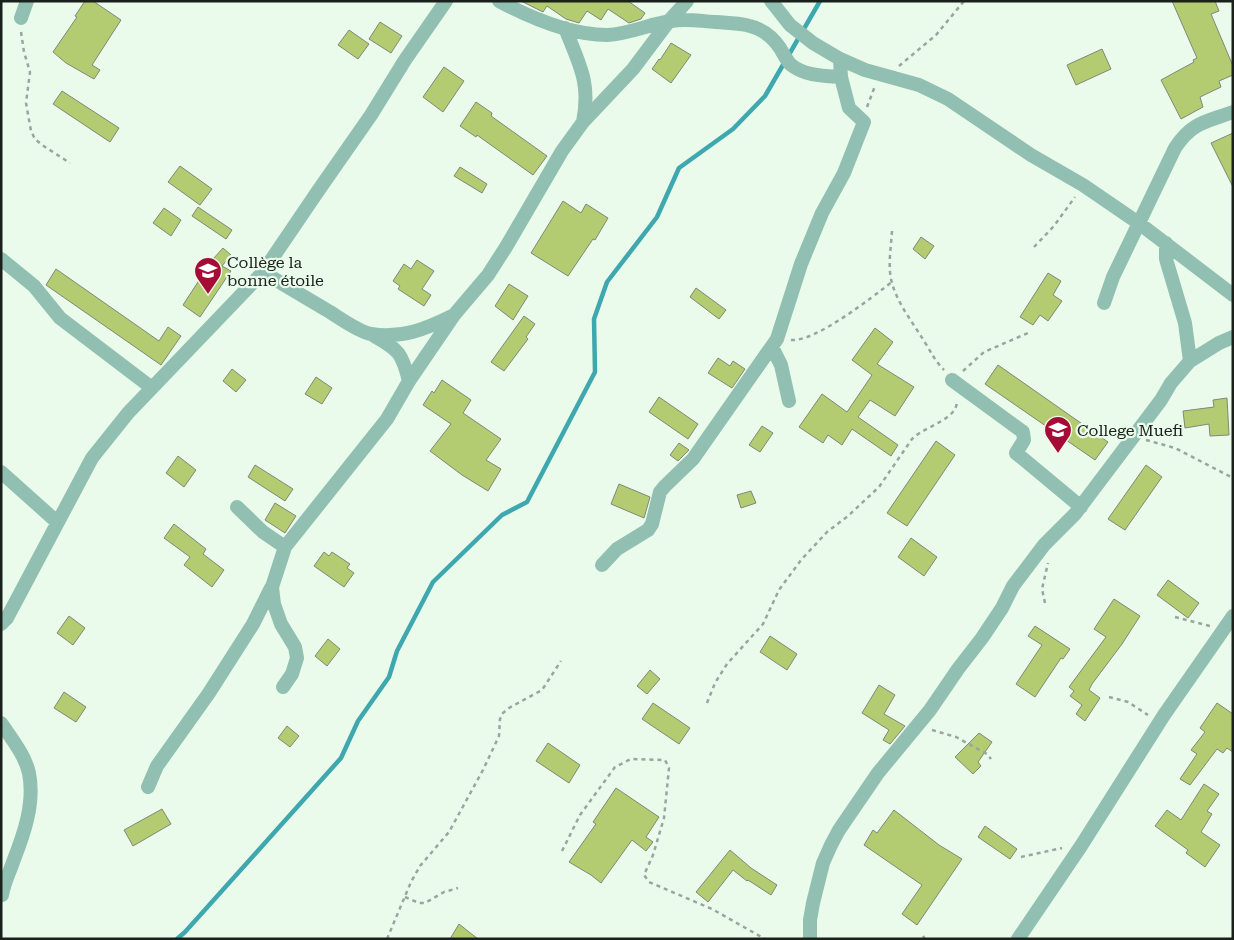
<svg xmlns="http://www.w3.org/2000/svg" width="1234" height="940" viewBox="0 0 1234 940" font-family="'Roboto Serif',serif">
<rect width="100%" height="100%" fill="#eafbec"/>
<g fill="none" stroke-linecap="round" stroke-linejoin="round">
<path stroke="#3fa8ae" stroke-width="4.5" d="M177,939l8,-7 156,-174 17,-37 31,-44 8,-26 36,-69 69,-67 25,-13 68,-130 -1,-53 13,-37 50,-65 22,-49 54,-39 32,-33 55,-95"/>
</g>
<path fill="#b3cb71" stroke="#828876" d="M85,1h8l28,19 -29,45 8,5 -6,9 -28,-16 -13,-11 24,-35 -2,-1z
M521,1h107l17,12 -4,6 -12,4 -21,-14 -7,11 -14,-9 -8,12 -13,-4 -19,-13 -4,6z
M1172,1h43l4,10 -8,3 22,52v9l-14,6 2,6 -21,10 3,10 -22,12 -20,-39 33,-18 -1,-2 4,-2z
M380,22l22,14 -11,17 -22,-14z
M349,30l20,14 -11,15 -20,-14z
M671,43l20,12 -20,28 -19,-14 7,-10 1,1z
M1102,49l9,20 -35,16 -9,-20z
M444,67l20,14 -21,31 -20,-15z
M62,91l57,37 -9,14 -57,-38z
M476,102l16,11 -1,3 56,40 -14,19 -56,-40 -1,2 -16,-11z
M1233,133v54l-22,-44z
M180,166l32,23 -12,16 -32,-23z
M460,167l27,17 -5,9 -28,-17z
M563,201l18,12 5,-9 22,14 -13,22 -2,-1 -25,37 -37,-23z
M198,207l34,23 -6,9 -34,-23z
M164,208l17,12 -10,16 -18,-13z
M921,237l13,9 -9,13 -12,-10z
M223,248l8,7 -9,11 9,5 -31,46 -17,-12 30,-46z
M417,260l17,11 -12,18 9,6 -7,11 -26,-17 2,-3 -7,-5 11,-17 7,5z
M56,269l103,72 9,-14 13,9 -20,29 -115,-80z
M1048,273l13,8 -8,14 9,6 -14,20 -8,-6 -7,10 -13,-8z
M509,284l19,12 -15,24 -18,-14z
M696,288l30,22 -7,9 -29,-22z
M524,316l11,8 -9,13 2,2 -24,32 -13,-9z
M875,328l18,14 -16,22 37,23 -19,29 -25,-16 -12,17 40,28 -7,11 -39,-27 -10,16 -14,-10 -5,8 -24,-16 23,-33 25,18 25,-37 -20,-15z
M718,358l12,8 3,-5 12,8 -13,19 -24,-15z
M998,365l110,77 -13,18 -110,-76z
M232,369l14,11 -10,12 -13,-11z
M316,377l16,11 -10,16 -17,-10z
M442,380l29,20 -8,13 38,26 -15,21 15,9 -13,22 -26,-16 -32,-24 21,-27 -28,-19 9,-14 2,2z
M659,397l39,27 -10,15 -39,-27z
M1227,398l2,37 -19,1 -1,-12 -24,4 -2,-17 31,-4 -1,-7z
M762,426l11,7 -13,19 -11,-7z
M936,441l19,14 -48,71 -20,-13z
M679,443l10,7 -11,11 -8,-6z
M178,456l18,14 -12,17 -18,-14z
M255,465l38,24 -8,12 -37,-24z
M1146,465l16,12 -37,53 -17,-11z
M619,484l31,13 -6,21 -33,-14z
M751,491l5,12 -15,5 -4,-13z
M275,503l21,13 -11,17 -20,-13z
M174,524l32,25 -3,5 21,16 -12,17 -28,-22 6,-8 -26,-19z
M911,538l26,19 -13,19 -26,-19z
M324,552l5,4 3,-4 18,12 -3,4 7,5 -10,14 -30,-21z
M1168,580l31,23 -11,15 -31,-23z
M1114,599l26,17 -18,28 -30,40 -3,6 11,8 -15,23 -9,-7 6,-9 -12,-9 4,-5 -5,-4 37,-50 -12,-8z
M69,616l16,12 -12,17 -16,-12z
M1035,626l35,23 -7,10 -2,-1 -26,39 -19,-13 26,-39 -14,-9z
M770,636l27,18 -10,16 -27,-18z
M328,639l12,10 -13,17 -12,-10z
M650,670l10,9 -13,15 -10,-8z
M879,685l16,10 -11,19 21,12 -15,18 -7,-4 6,-10 -27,-17z
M64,692l22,15 -10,15 -22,-14z
M653,703l37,25 -11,16 -37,-25z
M1217,703l16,11v38l-6,-4 -4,5 -6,-4 -27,36 -10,-6 17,-25 -6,-4 14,-18 -5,-4z
M287,726l12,10 -9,11 -12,-9z
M979,733l13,9 -14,20 3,4 -8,8 -18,-17z
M548,743l32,22 -11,18 -33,-22z
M1204,784l15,10 -12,17 5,3 -11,18 19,13 -15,22 -19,-14 2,-3 -33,-24 12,-16 14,10z
M616,788l43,29 -13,20 7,5 -7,9 -14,-11 -31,43 -10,-8 -22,-13 27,-38 -3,-2z
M162,809l9,15 -38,22 -9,-16z
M894,810l45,35 23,14 -45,66 -15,-11 20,-29 -58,-40 9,-15 4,3z
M985,826l32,23 -7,10 -32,-22z
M730,850l21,18 26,17 -6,10 -23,-15 -1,1 -14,-11 -25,32 -12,-10z
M459,924l19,15h-28z"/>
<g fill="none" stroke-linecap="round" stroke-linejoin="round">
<path stroke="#99a69a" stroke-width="2.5" stroke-dasharray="4 4" stroke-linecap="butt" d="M21,32l3,20 6,20 -4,31 5,28 4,8 7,6 28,18
M899,66l37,-31 28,-34
M867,107l8,-21
M892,231c-1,16 -4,33 -1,48 5,23 21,42 33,62 7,11 11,20 20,29
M1034,247l20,-21 21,-29
M791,340c25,2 81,-43 101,-58
M963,371l21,-19 44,-19
M1146,440l29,8 58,30
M1045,603l-3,-14 6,-26
M1175,617l35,9
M1109,697l19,5 20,13
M707,703l8,-20 12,-19 36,-40 16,-34 22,-30 26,-28 21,-16 31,-29 33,-48c13,-13 44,-19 45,-37
M932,730l24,7 31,17 4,5
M562,851l18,-36 35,-48 16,-8 34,1 4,8 -5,50 -11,37 -9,20 5,7 63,27 53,30
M1021,857l41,-9
M405,897l14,6h6l19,-11 14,-4
M923,936l2,3
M387,939l24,-57 9,-16 29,-34 34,-62 16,-34 1,-17 3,-6 6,-5 33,-18 19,-29"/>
<path stroke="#91c0b2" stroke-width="14" d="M499,1c32,17 72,34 108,34 23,-1 42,-11 64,-14 16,-3 28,0 45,1 10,1 20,1 30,3 15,3 26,11 34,23 3,5 6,11 10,16 14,12 34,12 51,13
M771,1l19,24 23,18 27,16 25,11 54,15 29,14 83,56 52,30 57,39 93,71
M21,18l6,-17
M565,28c14,36 26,54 18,94
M1,259l33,27 26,32 92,70
M263,272c23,14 45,27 67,40 11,7 29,20 41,22 30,5 55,-5 81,-18
M1104,303l9,-26 62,-129c17,-26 31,-26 58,-36
M374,336c25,14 28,17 35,45
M772,347l9,18 8,36
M1190,361l29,-18 14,-6
M952,380l71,52 1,8 -8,13 65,54
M1,472l56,50
M237,507l26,25 22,15
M602,565l15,-16 31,-19 4,-6 8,-32 5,-6 28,-27 84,-120 24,-75 21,-51 22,-40 20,-51 -15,-14 -8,-31 -1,-18
M1,624l6,-6 85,-160 36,-45 135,-141 55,-81 53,-76 34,-55 41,-59
M283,687l9,-13 5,-16 -2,-11 -14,-23 -7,-20 -2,-17 13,-40 102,-128 22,-38 45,-66 34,-40 18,-28 56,-96 21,-29 50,-53 36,-48 18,-20
M1,723c10,15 24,32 28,50 6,30 -5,61 -16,89 -4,12 -9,21 -11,33
M148,787l9,-21 52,-73 44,-69 18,-36
M810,939v-19l3,-17 10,-40 8,-18 8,-15 39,-57 52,-63 28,-41 24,-31 20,-30 11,-22 31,-41 31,-31 86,-114 10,-17 19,-22 -5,-38 -19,-64v-16
M1018,939l63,-93 83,-131 69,-99"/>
</g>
<defs>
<symbol id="university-pin" viewBox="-11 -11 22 30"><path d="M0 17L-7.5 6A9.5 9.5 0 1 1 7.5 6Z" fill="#a50b34" stroke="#eafbec"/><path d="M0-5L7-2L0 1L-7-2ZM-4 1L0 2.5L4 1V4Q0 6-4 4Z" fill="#fff"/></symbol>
</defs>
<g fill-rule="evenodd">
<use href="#university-pin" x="192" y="255" width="32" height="43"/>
<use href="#university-pin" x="1042" y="414" width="32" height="43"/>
</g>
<g text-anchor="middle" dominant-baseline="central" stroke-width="4.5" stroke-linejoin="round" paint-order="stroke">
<g font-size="16" fill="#1a201a" stroke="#eafbec" text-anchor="start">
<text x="227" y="262">Collège la<tspan x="227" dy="18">bonne étoile</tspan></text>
<text x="1077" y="430">College Muefi</text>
</g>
</g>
<rect width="1234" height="940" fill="none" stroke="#1a201a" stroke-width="5"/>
</svg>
